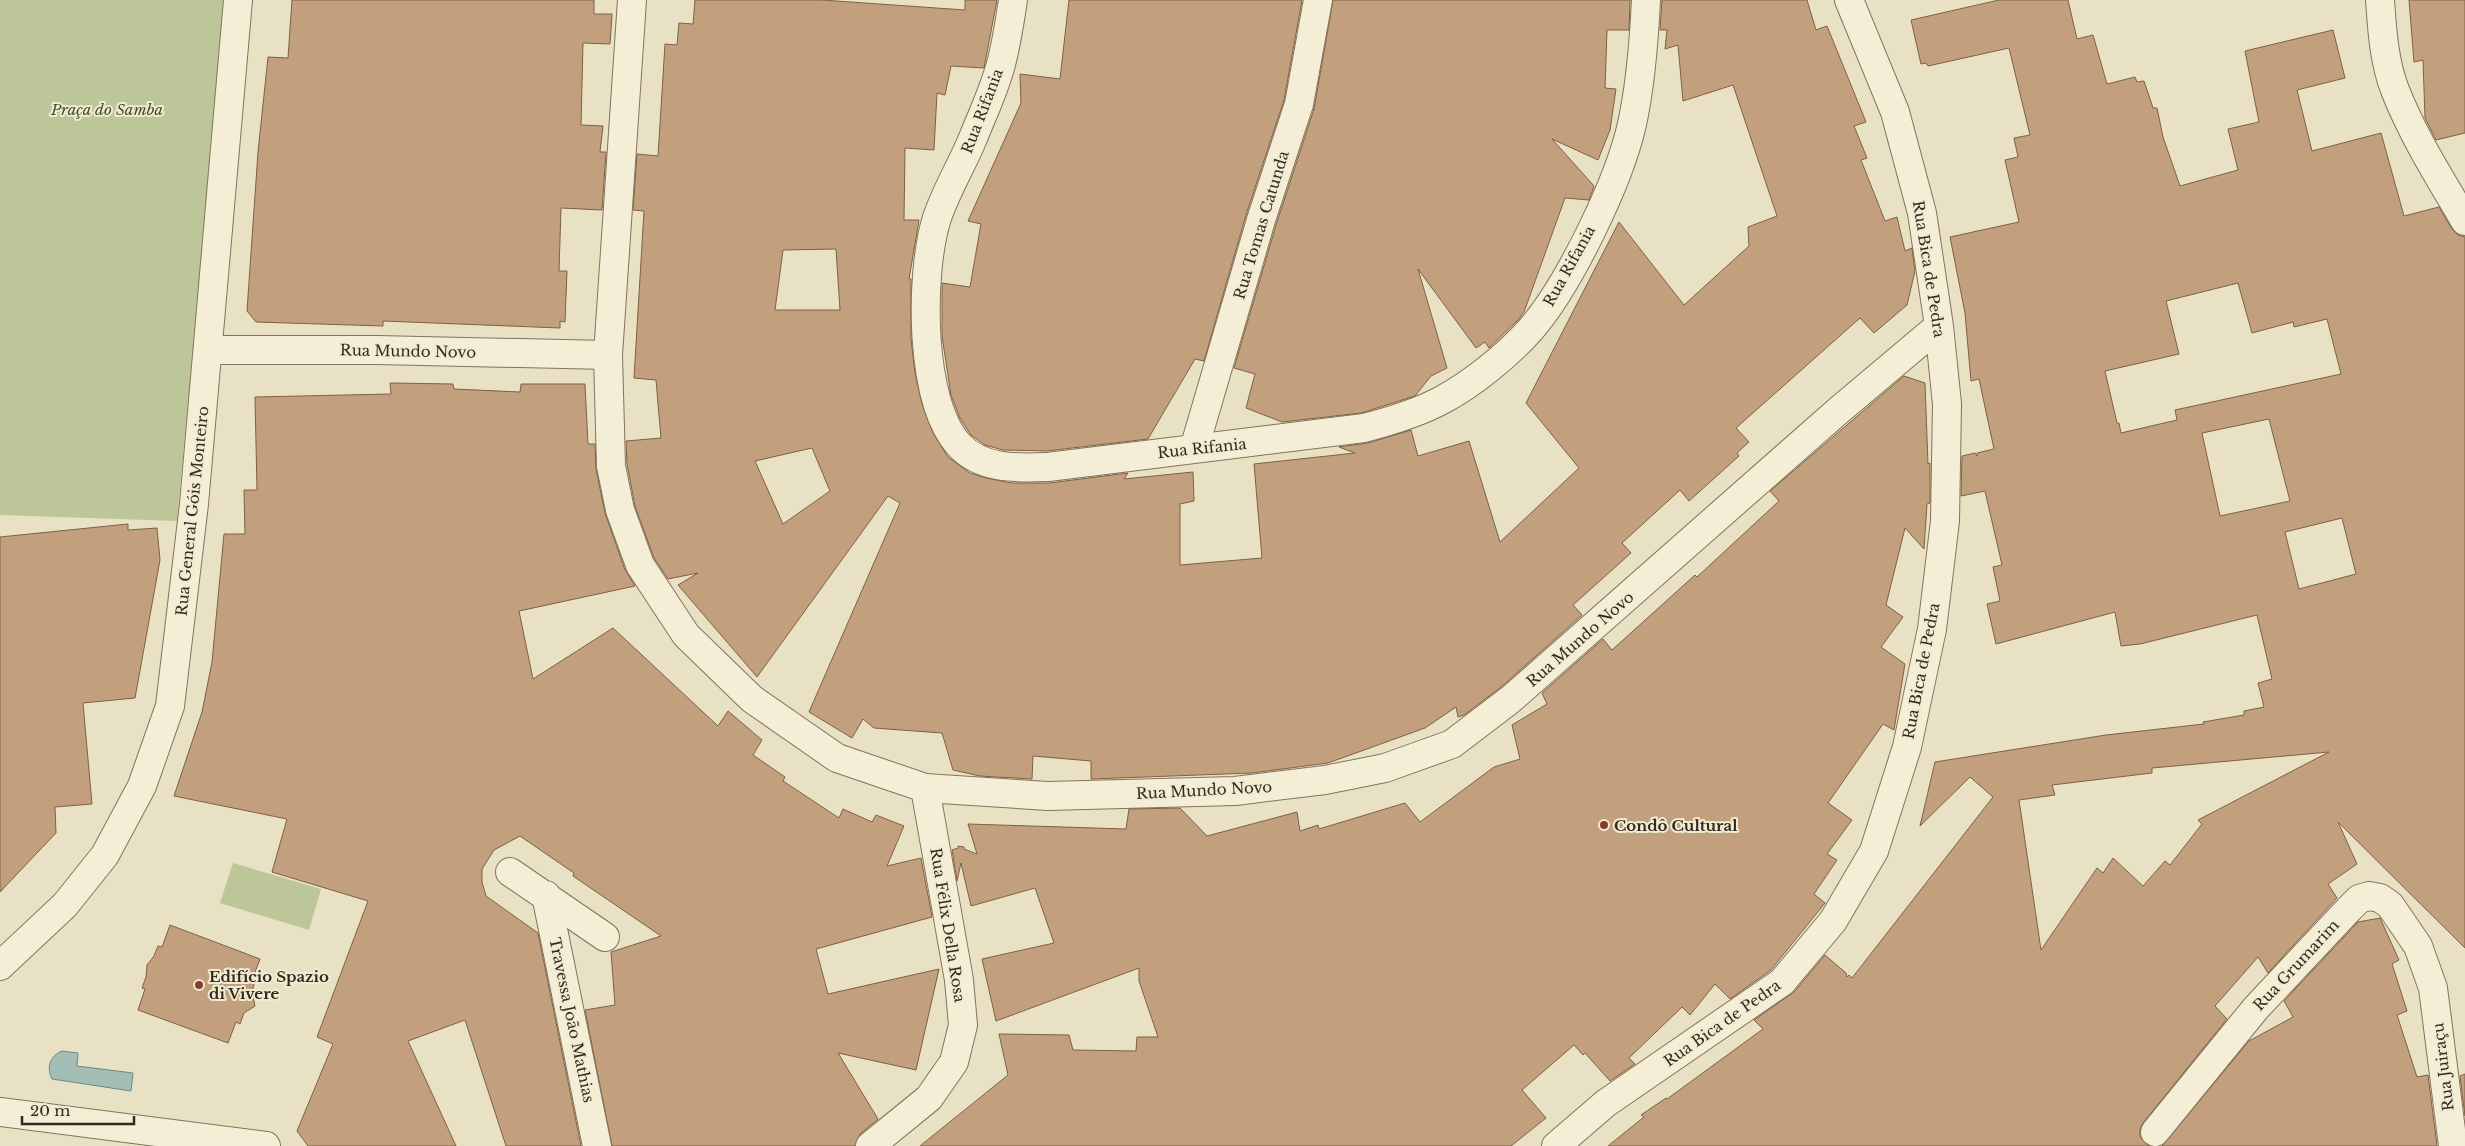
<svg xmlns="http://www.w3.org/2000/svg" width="2465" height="1146" viewBox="0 0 2465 1146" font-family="'Libre Baskerville',serif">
<rect width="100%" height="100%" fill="#e9e1c4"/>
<path fill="#bdc699" d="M0,0h225l-48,521 -177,-6z
M233,863l88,26 -12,41 -89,-27z"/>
<path fill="#a5bdb7" stroke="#6d8a85" d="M62,1051l16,2 -1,13 56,7 -2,18 -79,-12c-6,-12 -2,-23 10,-28z"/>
<path fill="#c3a07d" stroke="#7e6044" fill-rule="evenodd" d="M292,0h302v14h18l-2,30 -27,-1 -2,82 22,1 -3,26h6l-4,58 -41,-2 -2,63h8l-2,51 -5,-1v7l-177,-7v5l-127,-4 -9,-11 11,-159 10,-95 20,1z
M695,0h127l143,10v-10h32l-13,68 -33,-2 -6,29 -8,-2 -3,57 -29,-2 -1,72h15l-10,59h2v60l4,34 7,31 11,29 15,24 22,16 16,5 26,5h37l79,-10 -4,6 69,-7 1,29 -14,3v61l82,-7 -8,-94 101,-11 -16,-6 29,-4 43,-13 7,26 51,-15 31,101 79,-74 -53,-65 93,-181 65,83 65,-59 -1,-19 29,-11 -44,-131 -50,16 -5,-56 -13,4 2,-19h-7l2,-30h145l9,30 11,-4 39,96 -12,4 13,32 -6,2 24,61 12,-4 8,34 7,-3 3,23 -8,34 -33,28 -14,-15 -124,110 13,14 -12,11 2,3 -50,45 -9,-11 -58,53 9,10 -58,52 9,10 -81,72 -37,28 -6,2 -2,-10 -31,21 -97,35 -76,10 -161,6v-18l-58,-5 -1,23 -52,-3 -27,-6 -11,-37 -68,-5 -11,-9 -11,19 -43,-26 91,-209 -12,-7 -131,181 -79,-92 20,-12 -30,6 -14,-21 -19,-52 -8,-42 -1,-23 35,-3 -5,-58 -22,-2 10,-167 -11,-1 4,-56 21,2 7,-112 12,1 2,-22 14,1zM836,249l4,61h-65l8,-60zM812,448l18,43 -47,33 -28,-63z
M1069,0h233l-18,100 -38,115 -42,146 -9,-2 -47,80 -101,12 -44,-1 -18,-5 -14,-10 -11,-17 -9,-23 -9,-59v-53l28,4 11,-63 -13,-3 53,-118 -1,-29 40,5z
M1333,0h297l-1,30h-22l-2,58 11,1 -6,41 -12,30 -46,-21 42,47 -5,14 -24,-2 -41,114 -5,7 -30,29 -4,-6 -9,6 -58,-79 29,99 -16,8 -16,20 -16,5 -38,12 -79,9 -36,-14 9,-34 -21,-6 42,-143 38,-116z
M1999,0h69l9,39 16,-4 14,49 28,-7 2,5 7,-1 9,27h4l6,29 17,49 58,-16 -10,-41 31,-7 -14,-71 88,-21 12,48 -48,12 15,61 69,-18 23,83 35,-9 13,22 6,6 7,2v711l-127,-126 19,42 -29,20 9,14 -69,75 -10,-16 -43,49 12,13 -84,104 -3,6v8l9,9h-541l36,-29 -3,-2 25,-17 1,1 96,-70 -9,-9 40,-28 31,-37 21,18 1,4 2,-2 3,3 141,-181 -23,-20 -50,49 15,-64 171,-27 98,-11 -1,-2 41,-7v-4l20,-4 -6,-24 14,-4 -15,-64 -117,29 -19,2 -6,-34 -119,32 -9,-40 13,-3 -7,-34 9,-2 -17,-74 -24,5 1,-40 13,-3 2,3v-3l17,-4 -15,-70 -8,2 -6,-68 -15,-76 69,-15 -14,-62 13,-3 -4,-19 16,-3 -21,-87 -81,18 -2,-3 -5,1 -10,-44zM2238,283l14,50 41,-11 1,5 33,-8 14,55 -166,36 2,10 -56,13 -2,-10h-2l-12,-52 74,-17 -13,-53zM2269,419l21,82 -70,15 -18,-83zM2342,518l14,56 -57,15 -14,-57zM2329,752l-131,68 4,4 -32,41 -5,-4 -22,25 -30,-28 -10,15 -6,-5 -56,82 -22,-150 36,-5 -3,-10 100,-12v-5z
M2409,0h56v133l-29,7 -11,-22 -2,-58 -9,2z
M1904,376l21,7 3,81 2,-1v40l-3,1 -3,45 -19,-21 -19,77 17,12 -22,30 24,17 -11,66 -11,-6 -55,79 24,17 -25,34 10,6 -23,34 11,9 -54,67 -41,29 -15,-15 -25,31 -8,-8 -53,51 6,6 -25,17 -25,-28 -2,2 -9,-10 -52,45 24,28 -35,28h-591l88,-71 -9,-41 70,1 4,15 63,1 1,-14h21l-19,-56v-13l-143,53 -14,-62 72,-16 -19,-55 -64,18 -10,-43 -4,18 -5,-31 6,-2v-2l6,1v2l13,5 -9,-30 158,5 3,-20 51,-1 27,28 90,-24 3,19 18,-6 1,4 86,-26 15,19 74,-55 26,-8 -8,-34 35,-21 -5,-11 61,-54 9,11 83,-75 2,2 82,-76 -9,-10z
M390,383l63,1 1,5 66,3 1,-8h64l3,60h7l1,25 9,44 20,57 10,16 -116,25 14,68 80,-51 105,98 10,-15 34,29 -9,15 32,22 -2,4 56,37 4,-9 29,13 4,-7 28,11 -17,40 34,-8 11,59 -116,32 12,45 111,-25 -23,101 -78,-17 40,66 -18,15 -5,12h-243l-27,-136 30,-5 -4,-53 50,-16 -88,-60 1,-3 -54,-37 -26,14 -12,19v13l4,14 52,37 43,213h-75l-41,-126 -57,21 48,105h-148l-11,-15 36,-87 -16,-7 51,-136 -96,-29 15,-53 -113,-23 28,-84 10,-50 12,-128h21l-1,-44h13l-2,-93 136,-3z
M128,524v6l29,-2 3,32 -25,138 -52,5 9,101 -37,3 1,26 -56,59v-355z
M2380,918l19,42 -7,4 15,47 -10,4 20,62 11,-2 9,71h-275l87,-105 44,-24 -9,-16 74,-79z
M170,925l90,34 -8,21 3,1 -3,11 3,14 -11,7 -4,11 -4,-2 -8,21 -90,-33 7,-21 -3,-1 4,-11 1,-12 7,-9 4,-10 4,1z
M2465,1074v42l-5,-40z"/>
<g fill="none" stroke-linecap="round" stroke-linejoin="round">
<defs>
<path id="street" d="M632,0l-24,355 3,111 9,44 20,55 46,70 66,64 85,59 88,30 123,8 187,-5 90,-11 60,-12 67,-24 59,-45 327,-288 101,-85
M1013,0c-3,20 -6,40 -11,60 -6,26 -19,53 -29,78 -11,27 -28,54 -37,83 -16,55 -17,180 23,224 23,25 59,23 89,22l316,-39c27,-7 54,-15 78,-28 30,-16 66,-45 89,-71 38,-44 88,-147 101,-205 9,-41 12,-83 14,-124
M2380,0c2,29 4,62 15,90 18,46 45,88 70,131
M208,350h169l231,5
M1194,449l67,-229 38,-116 19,-104
M510,872l95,65
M546,895l51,251
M0,966l65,-61 40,-50 37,-69 28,-80 24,-202 44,-504
M0,1112l266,34
M2155,1132l101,-124 93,-99 10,-10 10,-3 11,2 10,7 28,41 15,42 20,158
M870,1146l59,-48 25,-36 9,-37 -4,-45 -34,-192
M1556,1146l50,-43 176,-121 51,-61 41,-70 33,-104 25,-118 13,-108 2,-117 -8,-78 -17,-113 -27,-101 -46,-112"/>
</defs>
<use href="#street" stroke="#82735c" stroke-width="30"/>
<use href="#street" stroke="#f5eed6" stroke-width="28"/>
</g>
<g fill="#8a3832" stroke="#f1ebd2" stroke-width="2">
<circle cx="1604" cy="825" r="5"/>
<circle cx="199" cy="985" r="5"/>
</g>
<g text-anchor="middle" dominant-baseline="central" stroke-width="4" stroke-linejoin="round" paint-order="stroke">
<g font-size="15" font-style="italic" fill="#414d27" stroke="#f1ebd2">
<text x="107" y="109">Praça do Samba</text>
</g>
<g font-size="15" fill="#332a1f" stroke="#f1ebd2">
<text transform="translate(982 111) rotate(-69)">Rua Rifania</text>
<text transform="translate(1261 225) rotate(-73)">Rua Tomas Catunda</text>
<text transform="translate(1569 266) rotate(-61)">Rua Rifania</text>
<text transform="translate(1929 269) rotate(81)">Rua Bica de Pedra</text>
<text transform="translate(408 351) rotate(1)">Rua Mundo Novo</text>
<text transform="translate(1202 448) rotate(-6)">Rua Rifania</text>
<text transform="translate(192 511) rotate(-84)">Rua General Góis Monteiro</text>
<text transform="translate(1580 639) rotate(-41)">Rua Mundo Novo</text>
<text transform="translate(1921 671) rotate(-79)">Rua Bica de Pedra</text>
<text transform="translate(1204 790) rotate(-3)">Rua Mundo Novo</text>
<text transform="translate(948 925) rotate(81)">Rua Félix Della Rosa</text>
<text transform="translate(2296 965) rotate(-47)">Rua Grumarim</text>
<text transform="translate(572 1020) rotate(78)">Travessa João Mathias</text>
<text transform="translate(1722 1023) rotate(-35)">Rua Bica de Pedra</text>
<text transform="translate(2443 1067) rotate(-97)">Rua Juiraçu</text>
</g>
<g font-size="15" font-weight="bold" fill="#332a1f" stroke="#f1ebd2" text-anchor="start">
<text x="1614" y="825">Condô Cultural</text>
<text x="209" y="976">Edifício Spazio<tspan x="209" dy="17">di Vivere</tspan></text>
</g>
</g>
<path d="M22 1116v8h112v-8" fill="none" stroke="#332a1f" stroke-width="2.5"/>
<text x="30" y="1116" font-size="15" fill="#332a1f" stroke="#f1ebd2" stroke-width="4" paint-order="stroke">20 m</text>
</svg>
